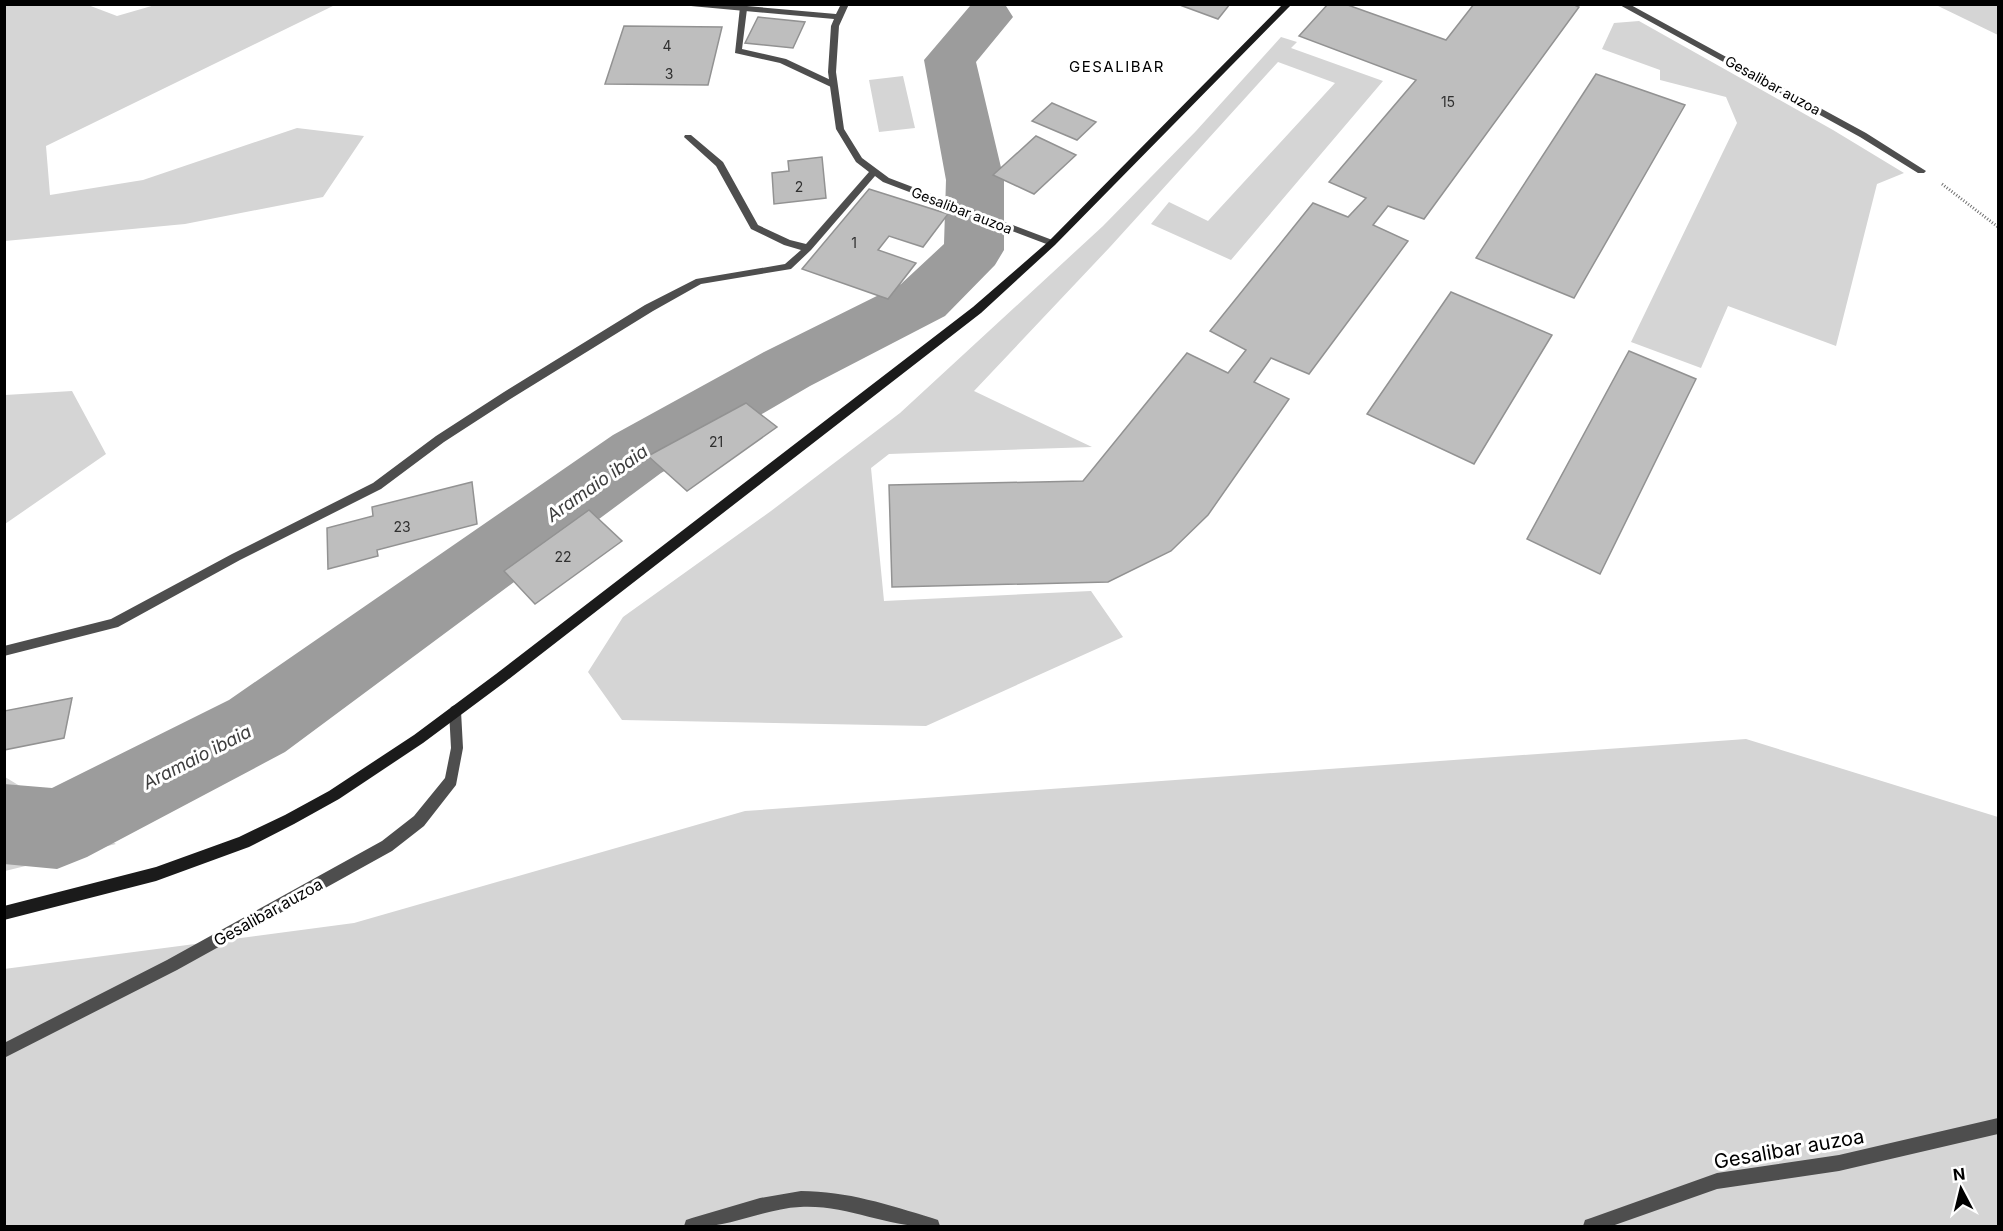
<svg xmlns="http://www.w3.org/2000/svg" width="2003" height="1231" viewBox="0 0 2003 1231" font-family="Inter,sans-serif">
<rect width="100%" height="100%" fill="#fff"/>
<path fill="#d5d5d5" d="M5,4l83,1 29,11 38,-11h180l-289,141 4,49 93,-15 154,-52 67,8 -41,61 -138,27 -180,17z
M1936,5h62v30z
M1639,21l194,109 71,43 -27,11 -41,162 -108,-40 -27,62 -70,-26 106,-219 -11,-26 -66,-17v-10l-58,-21 12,-26z
M1281,37l16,5 -6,6 92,33 -152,179 -80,-36 18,-22 39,19 127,-138 -57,-21 -168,185 -136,144 118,56 -203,7 -18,14 13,133 207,-10 32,46 -197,89 -304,-6 -34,-48 35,-55 148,-106 129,-98 203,-187 93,-95z
M903,76l12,52 -36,4 -10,-52z
M72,391l34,63 -101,70v-129z
M1746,739l252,78v409h-1993l-1,-257 350,-46 391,-112z
M4,777h1l111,67 -111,27z"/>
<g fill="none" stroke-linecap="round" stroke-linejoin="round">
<path fill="#9c9c9c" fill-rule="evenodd" d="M977,4l29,2 7,11 -37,45 28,118v70l-9,15 -50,51 -135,70 -149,87 -376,279 -198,105 -30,12 -53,-5v-80l48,4 177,-88 384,-265 151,-83 137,-68 43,-40 2,-64 -22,-120 46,-54z"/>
</g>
<path fill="#bebebe" stroke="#929292" stroke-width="1.5" d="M1177,4h53l-12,15z
M1328,4h17l101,36 28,-36h98l7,3 -155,212 -36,-13 -15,19 35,16 -99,133 -38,-16 -17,24 35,17 -81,116 -37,36 -63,31 -216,5 -3,-102 194,-4 104,-128 41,20 18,-23 -36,-19 103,-128 35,14 18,-19 -37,-16 87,-102 -117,-44z
M758,17l47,5 -12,26 -48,-5z
M624,26l98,1 -14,58 -103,-1z
M1596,74l89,31 -111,193 -98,-40z
M1052,103l44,19 -19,18 -45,-19z
M1036,136l40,19 -42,39 -41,-19z
M822,157l4,41 -52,6 -2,-31 17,-2 -1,-10z
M869,189l79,25 -25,33 -34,-11 -11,14 38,13 -28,36 -86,-30z
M1451,292l101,43 -78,129 -107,-50z
M1629,351l67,28 -96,195 -73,-35z
M746,403l31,24 -90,64 -39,-35z
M472,482l5,42 -100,26 1,6 -50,13 -1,-41 46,-12 -1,-9z
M589,510l33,31 -87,63 -31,-33z
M72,698l-8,40 -60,12v-39z"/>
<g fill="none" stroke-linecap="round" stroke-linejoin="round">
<path stroke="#707070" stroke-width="3" stroke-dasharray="1 2" stroke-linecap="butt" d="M1942,184l56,43"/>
<path fill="#4e4e4e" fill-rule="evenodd" d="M740,7l7,2 -5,40 44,10 51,24v4h-6l-51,-24 -45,-10z"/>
<path fill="#4e4e4e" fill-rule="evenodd" d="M687,4h37l112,10 5,-10h8l-10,22 -3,46 8,57 18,29 27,20 166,63v4h-6l-166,-63 -8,-6 -64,74 -20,19 -90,15 -48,27 -141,87 -68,44 -63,47 -141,71 -122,67 -114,29v-10l107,-27 121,-65 141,-71 63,-47 68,-44 141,-87 51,-26 89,-15 16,-14 -17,-5 -33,-16 -35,-63 -32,-29 1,-2h6l32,27 35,63 32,15 16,4 63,-72 -13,-10 -20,-33 -8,-57 3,-46 3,-7 -143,-13z
M1618,4h11l237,129 60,38 -2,2h-6l-58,-36z
M455,705l4,2 2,4 2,37 -7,37 -32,41 -32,25 -215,119 -173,88v-15l163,-83 215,-119 32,-25 31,-38 6,-30 -2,-37 2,-4z
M1998,1118v16l-159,37 -122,18 -105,37h-29l2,-6 6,-2 126,-45 122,-18z
M801,1191c46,0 88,14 131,27l6,2 2,6c-47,5 -91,-22 -140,-19 -40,2 -75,24 -116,19l2,-6 6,-2 68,-20z"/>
<path fill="#1b1b1b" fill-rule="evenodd" d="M1283,4h9l-237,241 -74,68 -476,369 -82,61 -84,56 -45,25 -45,23 -93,34 -152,39v-14l152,-39 83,-30 46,-22 44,-24 85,-56 82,-61 477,-367 76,-66z"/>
</g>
<g text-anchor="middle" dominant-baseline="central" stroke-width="6" stroke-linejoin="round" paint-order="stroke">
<g font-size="14" fill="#303030">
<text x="667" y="45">4</text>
<text x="669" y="73">3</text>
<text x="1448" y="101">15</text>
<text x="799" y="186">2</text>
<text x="854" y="242">1</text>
<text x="716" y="441">21</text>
<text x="402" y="526">23</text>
<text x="563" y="556">22</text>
</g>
<g font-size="14" fill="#000" stroke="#fff">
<text transform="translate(1773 85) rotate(29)">Gesalibar auzoa</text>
<text transform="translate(962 210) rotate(21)">Gesalibar auzoa</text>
</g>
<g font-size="15" letter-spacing="1.5" fill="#000" stroke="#fff">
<text x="1117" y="66">GESALIBAR</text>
</g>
<g font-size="16" fill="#000" stroke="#fff">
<text transform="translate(268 912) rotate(-29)">Gesalibar auzoa</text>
</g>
<g font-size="18" font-style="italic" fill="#3d3d3d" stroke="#fff">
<text transform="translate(597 483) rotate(-35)">Aramaio ibaia</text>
<text transform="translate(197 757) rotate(-27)">Aramaio ibaia</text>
</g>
<g font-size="20" fill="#000" stroke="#fff">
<text transform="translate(1789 1149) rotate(-10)">Gesalibar auzoa</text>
</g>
</g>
<rect width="2003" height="1231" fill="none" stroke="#000000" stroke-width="12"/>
<g transform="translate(1961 1189) rotate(353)" stroke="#ffffff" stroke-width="4.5" paint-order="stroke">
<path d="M0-4.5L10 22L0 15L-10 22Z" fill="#000000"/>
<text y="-9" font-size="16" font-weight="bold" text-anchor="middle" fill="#000000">N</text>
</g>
</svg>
